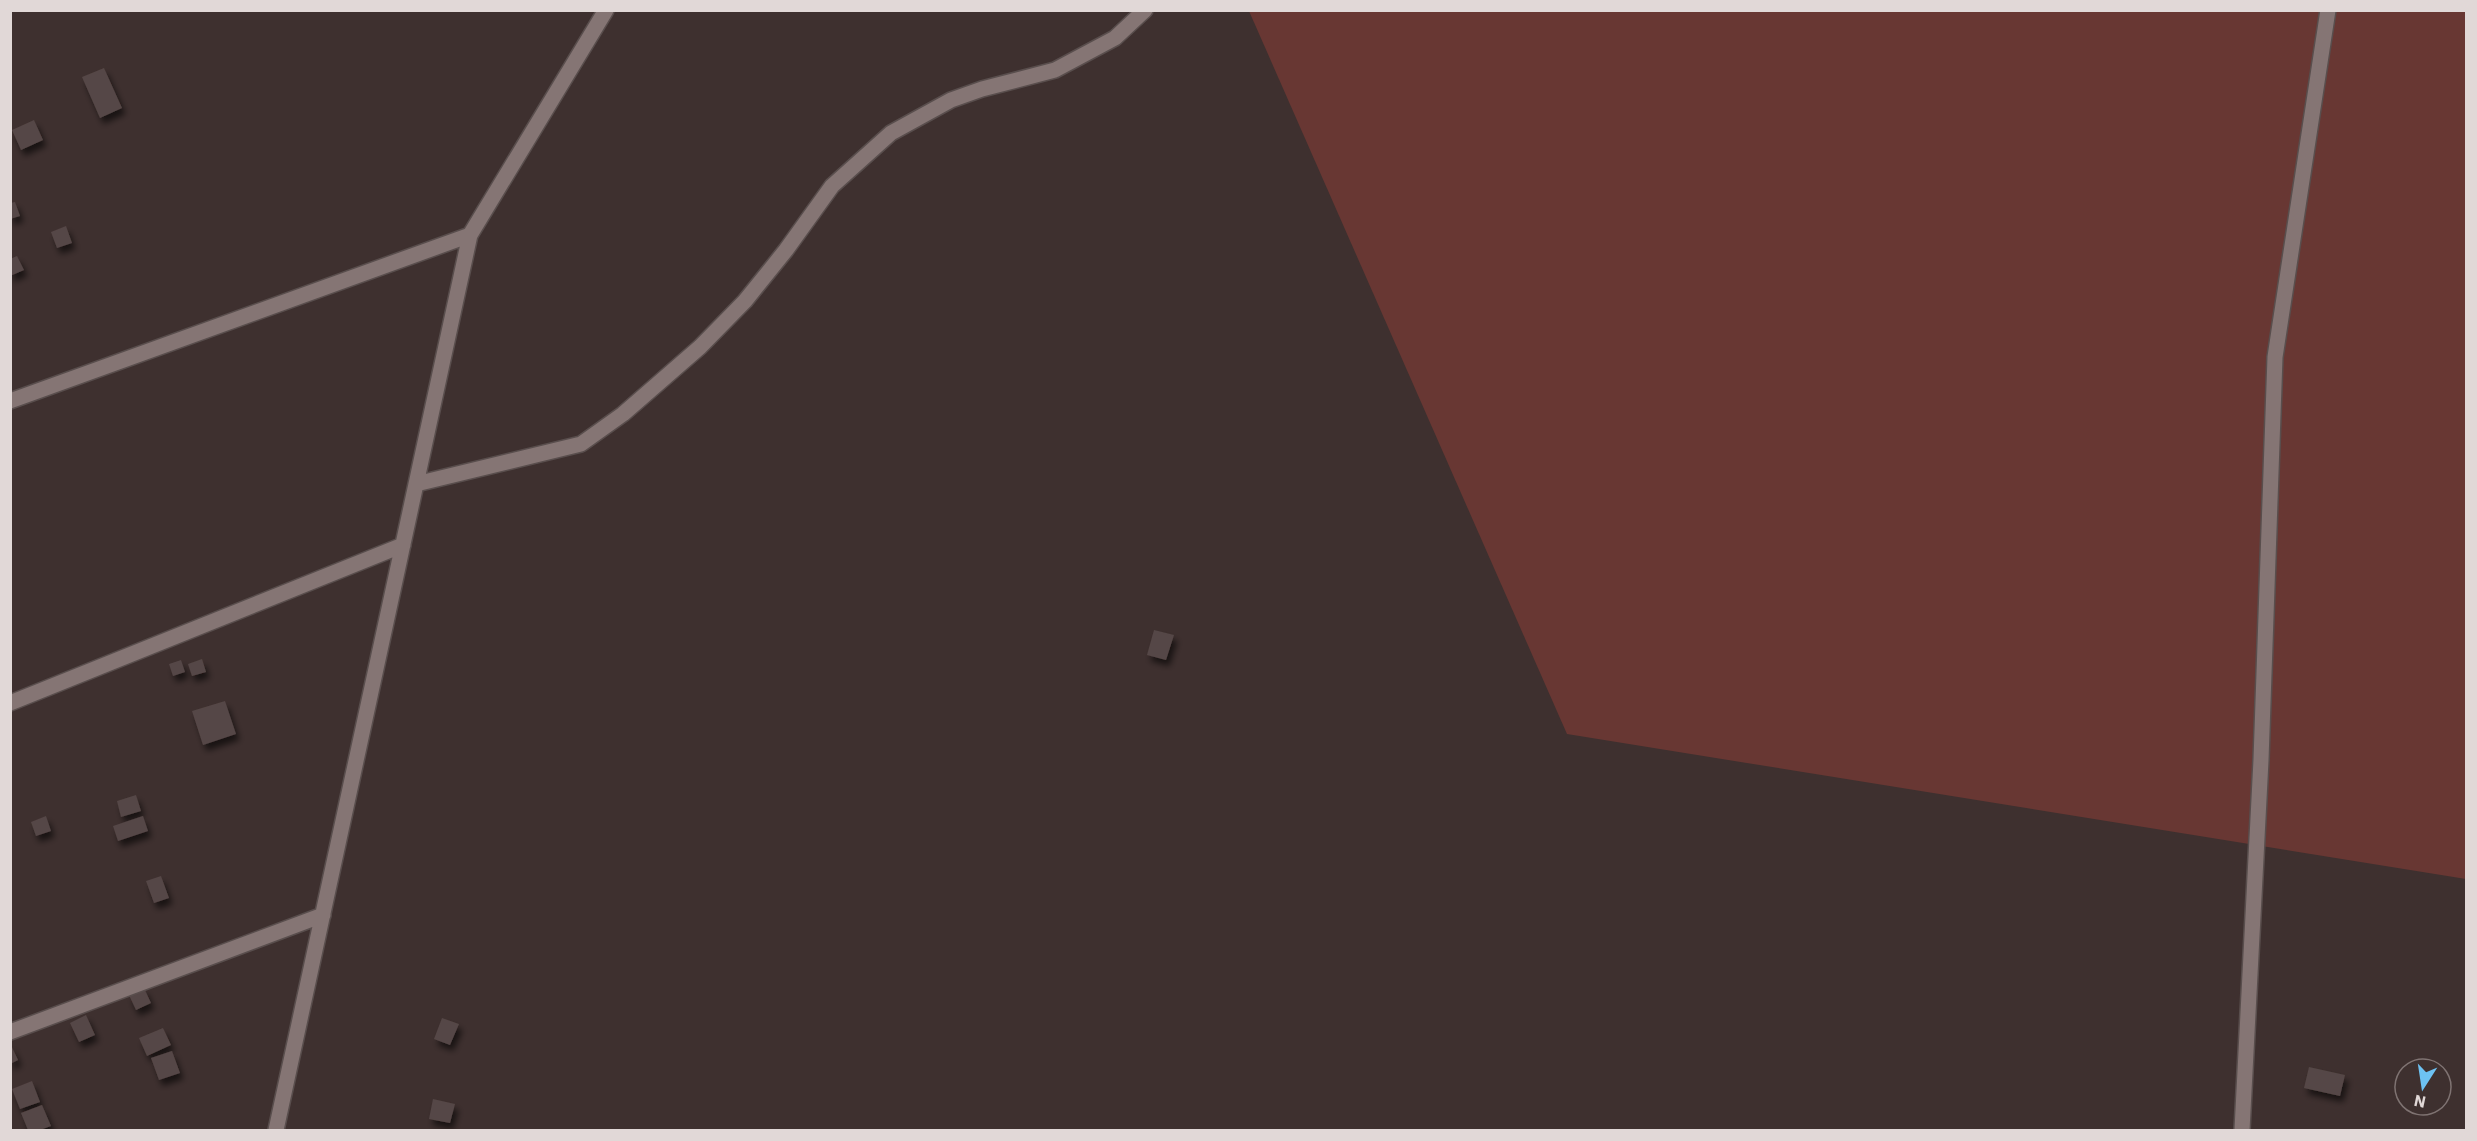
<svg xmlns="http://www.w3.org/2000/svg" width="2477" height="1141" viewBox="0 0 2477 1141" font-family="'IBM Plex Sans',sans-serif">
<defs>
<filter id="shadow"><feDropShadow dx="3.5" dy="6" stdDeviation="3" flood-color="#0009"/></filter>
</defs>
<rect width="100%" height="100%" fill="#3e302f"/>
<path fill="#683733" d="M1249,11h1217v868l-899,-145z"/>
<path fill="#554746" filter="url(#shadow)" d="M104,68l18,40 -22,10 -18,-41z
M34,120l9,20 -22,10 -9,-20z
M15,202l5,14 -10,3v-16z
M66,226l6,17 -15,5 -6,-16z
M17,256l7,14 -14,6v-17z
M1154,630l20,5 -8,25 -19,-5z
M202,659l4,13 -14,4 -4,-12z
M181,660l4,12 -12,4 -4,-12z
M225,701l11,33 -33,11 -11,-34z
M136,795l5,16 -20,6 -4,-16z
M46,816l5,15 -15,5 -5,-14z
M143,816l5,15 -30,10 -5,-15z
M161,876l8,22 -15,5 -8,-22z
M144,988l7,15 -15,7 -7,-15z
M86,1015l9,20 -16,7 -9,-19z
M442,1018l17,6 -9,21 -16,-6z
M163,1028l8,17 -24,11 -8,-18z
M10,1043l8,17 -8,4z
M172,1051l8,22 -21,7 -8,-22z
M2309,1067l36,8 -5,21 -36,-8z
M32,1081l8,21 -20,7 -8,-20z
M433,1099l22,5 -5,19 -21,-4z
M42,1105l9,21 -11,4h-12l-7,-17z"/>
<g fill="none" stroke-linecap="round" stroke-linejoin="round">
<defs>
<path id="street" d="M10,401l460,-166
M416,484l165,-40 42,-30 77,-67 45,-46 41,-51 46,-64 59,-53 60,-33 31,-11 73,-19 60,-32 30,-28
M10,703l393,-158
M10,1032l313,-117
M276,1130l194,-895 136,-225
M2242,1130l19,-370 14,-403 53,-347"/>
</defs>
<use href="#street" stroke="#594e4d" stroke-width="18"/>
<use href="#street" stroke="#857574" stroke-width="15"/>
</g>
<rect width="2477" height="1141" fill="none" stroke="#e1d8d7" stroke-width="24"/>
<g transform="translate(2423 1087) rotate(192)"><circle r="28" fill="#3e302f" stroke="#7f7372" stroke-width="1.5"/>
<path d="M0-4.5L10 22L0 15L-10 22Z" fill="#6dc2f3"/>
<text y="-9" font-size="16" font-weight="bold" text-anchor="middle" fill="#e1d8d7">N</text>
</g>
</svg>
